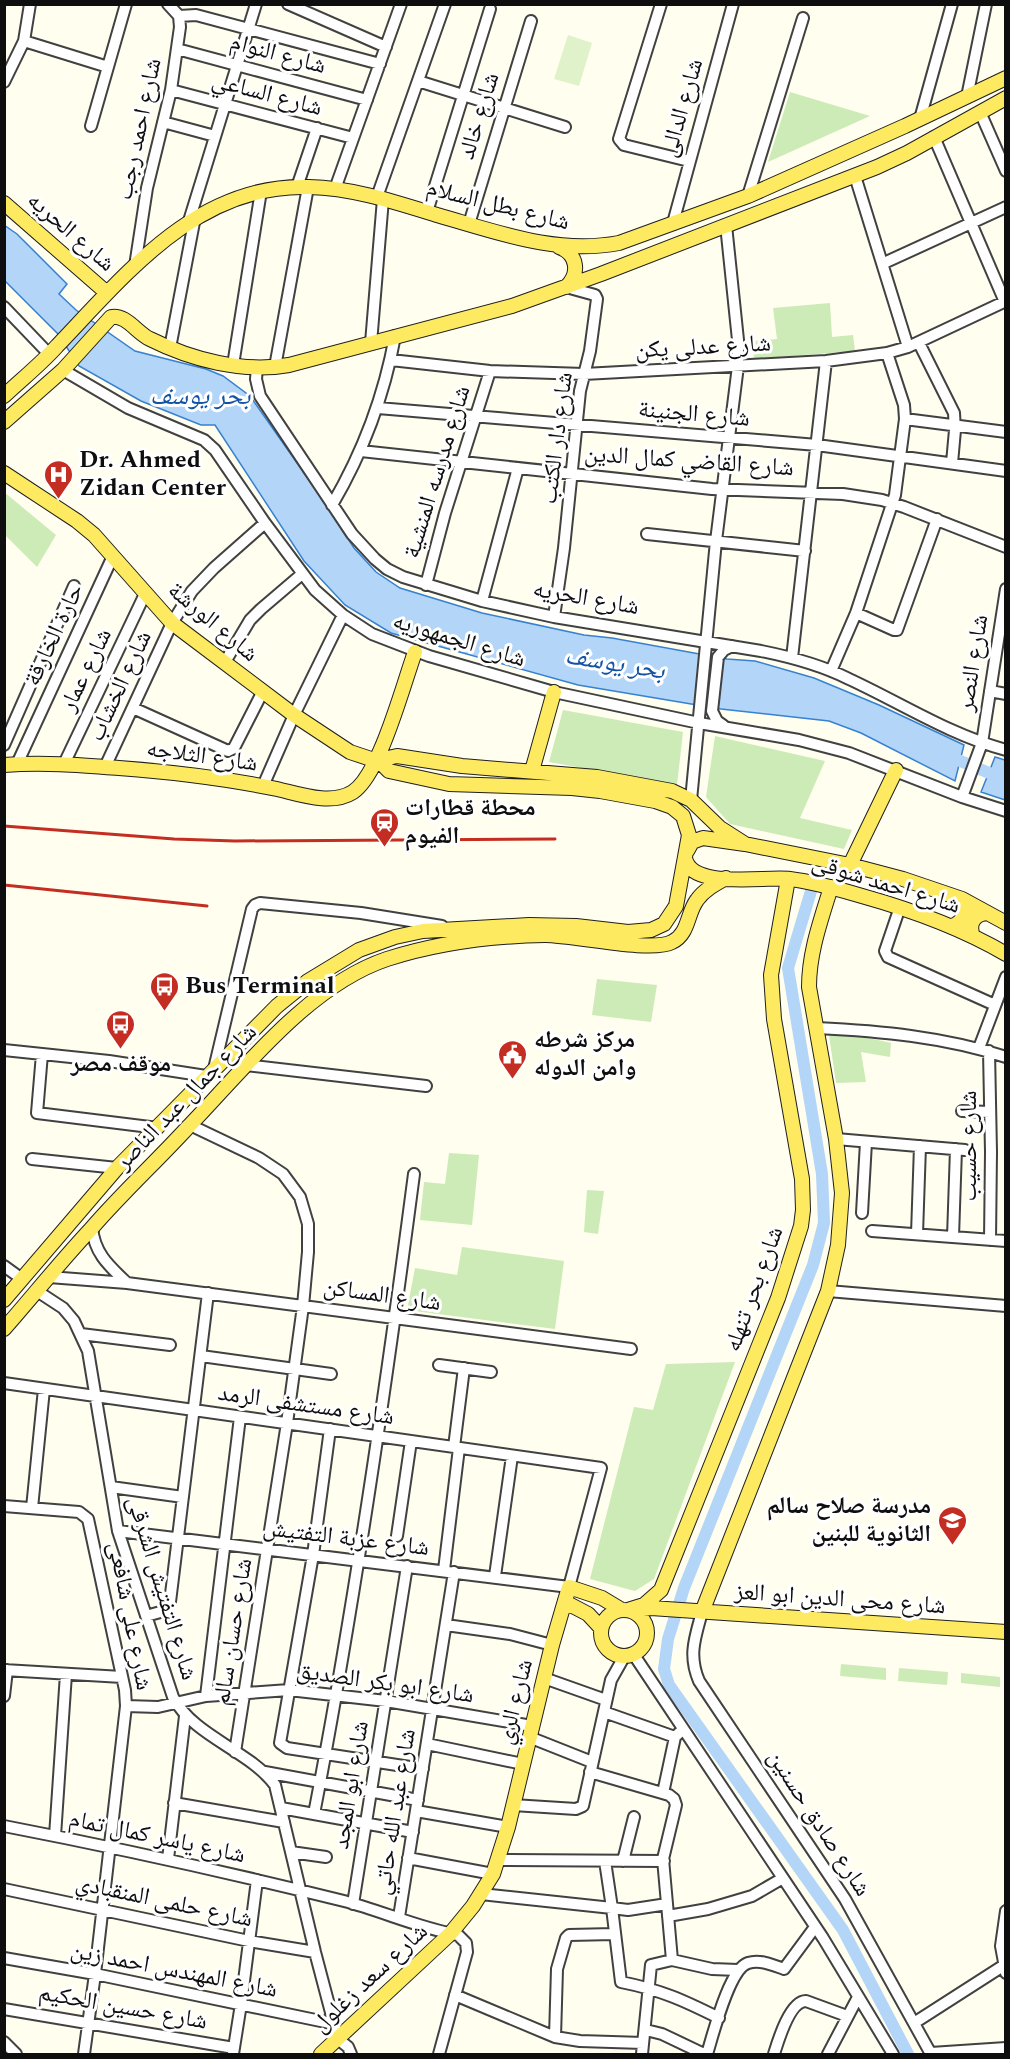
<svg xmlns="http://www.w3.org/2000/svg" width="1010" height="2059" viewBox="0 0 1010 2059" font-family="Spectral,'Noto Naskh Arabic',serif">
<rect width="100%" height="100%" fill="#fffeef"/>
<path fill="#ccebb7" d="M790,92l80,24 -102,46z
M830,303l2,34 21,-2 2,16 -101,8 -1,-18 24,-2 -4,-31z
M4,492l52,43 -19,32 -32,-32z
M563,710l120,22 -6,53 -128,-23z
M715,736l110,25 -25,57 52,12 -8,19 -114,-25 -24,-27z
M597,979l60,6 -6,37 -59,-7z
M829,1035l31,1 31,7 -1,14 -29,-5 5,30 -30,1z
M449,1153l30,2 -7,70 -52,-5 4,-38 21,2z
M587,1190l17,1 -6,43 -14,-2z
M462,1247l102,14 -9,68 -148,-19 8,-42 42,7z
M735,1362l-81,217 -19,12 -45,-12 44,-172 19,3 13,-46z
M841,1664l45,4v12l-46,-4z
M899,1668l49,4 -1,13 -49,-4z
M961,1673l39,4v10l-39,-4z"/>
<path fill="#dff2c9" d="M568,35l24,8 -13,43 -25,-7z"/>
<path fill="#b2d5f8" stroke="#3681d2" stroke-width="1.5" d="M4,225l13,9 50,50 -8,10 17,16 59,41 71,18 17,7 27,20 66,94 38,58 22,24 24,16 82,25 102,22 28,3 115,21 28,2 59,17 65,27 85,40 -9,36 -94,-48 -32,-12 -108,-12 -143,-24 -187,-52 -46,-28 -41,-44 -89,-136h-14l-60,-24 -62,-35 -21,-32 -53,-53z
M995,757l10,3v40l-24,-8z"/>
<g fill="none" stroke-linecap="round" stroke-linejoin="round">
<path stroke="#b2d5f8" stroke-width="12" d="M946,755l60,25
M811,891l-23,77 34,206 2,49 -11,42 -129,323 -16,51 -4,30 5,16 174,245 65,124"/>
<defs>
<path id="minor" d="M288,4l98,43
M661,4l-42,135 5,6 65,16
M179,16l17,-1 184,49
M24,41l84,26
M177,49l190,51
M418,81l147,46
M4,82l20,-41 6,-37
M171,90l182,48
M967,97l19,-93
M980,112l26,59
M920,119l32,-115
M163,122l52,14
M91,126l35,-122
M934,137l71,165
M855,176l53,171
M297,187l20,-59
M335,189l66,-185
M748,196l55,-178
M377,197l68,-193
M427,212l63,-203
M189,221l67,-217
M673,223l60,-219
M469,224l62,-203
M884,263l122,-56
M135,266l12,-78 24,-98 9,-63 -1,-11 -11,-12
M4,307l45,47
M371,343l12,-144
M919,343l35,70 1,17 -3,33
M170,348l25,-131
M391,360l99,11 94,3 242,-13 61,-8 21,-6 98,-46
M233,365l28,-174
M275,367l33,-180
M257,368l-1,11 4,17 92,138 23,25 12,10 16,8 79,24 72,16 207,34c30,6 60,14 88,28 52,24 101,56 157,71
M63,370l65,38 76,32 11,10 50,73 50,67 28,25 29,19 57,22 125,36 145,31 100,17 50,13 113,44 44,14
M378,408l439,37 189,26
M905,419l101,13
M361,451l351,38 131,5 39,6 22,7 102,40
M332,505c31,-53 52,-108 63,-169
M647,534l158,17
M426,585l19,-72 45,-142
M482,601l36,-133
M856,613l38,17h3l40,-111
M554,617l10,-69 16,-157 10,-40 7,-52 -2,-4 -29,-8
M792,658l34,-297
M225,662l25,-42 11,-11 41,-35
M831,671l25,-58 39,-118 10,-76 -1,-14 -17,-52
M990,691l16,3
M133,708l95,43 6,-3 29,-57
M724,726l-7,-5 -5,-10 6,-54 6,-7 8,-4
M4,745l70,-159
M17,764l96,-208
M64,764l81,-170
M105,767l67,-144 20,-32 22,-23 51,-45
M263,786l31,-71 49,-100
M962,797l20,-54 24,-154
M691,800l25,-259 22,-175v-26l-12,-115
M900,907l-15,44 3,6 107,48
M817,1028c63,3 128,9 189,29
M979,1048l27,-71
M4,1050l105,11 97,15
M989,1051l2,101 -1,88
M42,1054l-5,59 121,15
M246,1065l180,21
M214,1069l38,-160 3,-4 5,-2 101,10 81,13
M962,1111l28,1
M190,1125l69,33 24,16 17,23 8,27v28l-5,54 -16,117 -52,329
M836,1139l129,11
M32,1159l85,9
M862,1213l4,-71
M92,1227c2,26 17,39 35,56
M872,1231l134,10
M917,1234l3,-88
M953,1237l3,-88
M4,1266l18,13
M49,1277l78,6 504,66
M37,1291l26,17 11,13 14,30 30,180 55,166c21,40 76,53 102,88l40,167 23,87 10,8 3,7
M828,1291l178,15
M81,1334l89,11
M201,1356l130,18
M439,1365l52,7
M4,1383l597,85 -32,119 -451,-56
M330,1429l-17,126 -33,188 7,5 136,21
M454,1447l10,-79
M111,1487l72,10
M4,1506l75,6 9,7 37,171 1,16 -31,268 -11,80
M32,1508l12,-119
M397,1536l14,-95
M444,1570l15,-122
M495,1576l17,-120
M702,1612c-7,26 -14,43 -3,69l146,218 86,155
M146,1616l18,-5 6,-9 38,-309
M446,1625l64,9 42,11
M634,1655l189,283 70,116
M4,1670l118,7
M544,1678l62,22
M4,1696l3,-26
M206,1696l34,-279
M126,1706l32,1 48,-11 83,-6 97,11 146,25
M604,1712l71,25
M529,1737l63,25
M427,1744l96,20
M265,1772l153,28
M590,1772l79,23 5,4 2,6 -13,54 9,101 -21,5 -9,89
M663,1793l12,-56 4,-4
M174,1803l110,19
M513,1805l63,4 7,-3 28,-126 13,-23
M281,1808l132,24
M416,1811l92,16
M314,1814c41,-212 72,-426 100,-640
M4,1826c114,22 227,47 340,75 38,10 75,27 114,34l8,8 1,9 -28,102
M55,1836l11,-162
M291,1852l35,5
M408,1858l85,16
M168,1859l17,-143
M498,1860l166,1
M605,1861l7,47 16,2 39,-6
M623,1861l11,-44
M4,1889l245,52 66,11
M481,1894l131,14 9,74c40,8 62,18 98,36
M353,1904l54,-338
M1006,1911l-5,35 5,27
M668,1916l40,-7 44,-13 31,-18
M399,1917l55,-345
M4,1958l91,16 240,50
M672,1960l40,9 26,1
M455,1995l100,42 25,4 63,2
M4,2009l230,39
M914,2023l92,-59
M646,2030l16,4 42,20
M555,2037l2,-68 9,-31 3,-3 45,-1
M4,2042l12,12
M931,2053l75,-5
M233,2054l8,-50 16,-124
M707,2054c6,-19 22,-85 41,-91 12,-4 25,2 36,6l31,-42
M774,2054c4,-13 16,-53 32,-53l41,15
M828,2054l30,-57"/>
<path id="major" d="M4,203l103,90
M559,247c19,7 21,27 7,40
M4,396c18,-17 37,-32 53,-50 70,-73 141,-163 252,-159 44,1 86,15 128,28 60,17 119,40 182,28l129,-47 157,-70 101,-48
M4,422l59,-52 48,-53c15,-3 26,16 39,22 42,21 93,34 139,26l223,-59 89,-32 276,-107 30,-14 99,-55
M4,473l73,48 17,14 78,88 122,92 56,37 30,10 9,9 60,13 123,4 28,3 55,10 17,6 11,9 6,19 -13,71 -12,18 -13,6 -23,2 -52,-6 -47,-1 -106,6 -28,6 -36,13 -51,31 -31,25 -160,162 -113,132
M380,762l8,-4 9,-2 65,10 135,11 75,14 19,9 29,28 25,16
M4,765c39,-3 76,0 115,3 53,4 105,10 158,21 22,5 54,17 76,3 27,-18 50,-107 62,-140
M532,771l22,-79
M687,851l5,-9 11,-4 42,6 105,21 53,14 59,20 44,24
M685,858c6,32 80,18 105,21 25,3 48,10 72,17 50,14 98,31 144,58
M850,865l46,-95
M952,926c12,-4 16,-15 10,-27
M973,936c-5,-12 1,-22 14,-23
M4,1329c29,-33 57,-68 87,-100 31,-36 66,-68 98,-103 55,-57 120,-141 198,-167 50,-16 105,-23 158,-24 29,0 106,18 127,7 17,-8 15,-29 25,-42 7,-10 18,-16 29,-22
M565,1602l23,12 13,14
M640,1609l11,-1 355,24
M601 1633a23 23 0 1 1 46 0a23 23 0 1 1-46 0Z
M628,1610l16,-5 17,-15 117,-292 23,-72 2,-16 -1,-31 -28,-160 -3,-44 17,-96
M702,1612l126,-321 10,-46 4,-52 -6,-54 -27,-152c0,-35 12,-67 22,-100
M321,2054l129,-120 23,-28 20,-32 15,-47 44,-182 17,-58 33,11 20,12"/>
</defs>
<use href="#minor" stroke="#414141" stroke-width="14"/>
<use href="#major" stroke="#1f1f1f" stroke-width="16"/>
<use href="#minor" stroke="#fff" stroke-width="10"/>
<use href="#major" stroke="#fdea61" stroke-width="14"/>
<path stroke="#c42d21" stroke-width="3" d="M4,826l170,13 61,2 320,-2
M4,885l203,21"/>
</g>
<defs>
<symbol id="hospital-pin" viewBox="-11 -11 22 30"><path d="M0 17L-7.5 6A9.5 9.5 0 1 1 7.5 6Z" fill="#c42d21" stroke="#fff"/><path d="M-5-5h3v3.5h4V-5h3V5h-3V1.5h-4V5h-3Z" fill="#fff"/></symbol>
<symbol id="station-pin" viewBox="-11 -11 22 30"><path d="M0 17L-7.5 6A9.5 9.5 0 1 1 7.5 6Z" fill="#c42d21" stroke="#fff"/><path d="M-3-6H3Q5-6 5-4V2Q5 4 3 4L4.5 6H3L1.5 4h-3L-3 6H-4.5L-3 4Q-5 4-5 2V-4Q-5-6-3-6ZM-3.5-4v3h7v-3ZM-3.5 1v1.5H-2V1ZM2 1v1.5H3.5V1Z" fill="#fff"/></symbol>
<symbol id="bus-pin" viewBox="-11 -11 22 30"><path d="M0 17L-7.5 6A9.5 9.5 0 1 1 7.5 6Z" fill="#c42d21" stroke="#fff"/><path d="M-5-6H5V4H4V6H2V4H-2V6H-4V4H-5ZM-3.5-4V0h7V-4ZM-3.5 1.2v1.5H-2V1.2ZM2 1.2v1.5H3.5V1.2Z" fill="#fff"/></symbol>
<symbol id="civic-pin" viewBox="-11 -11 22 30"><path d="M0 17L-7.5 6A9.5 9.5 0 1 1 7.5 6Z" fill="#c42d21" stroke="#fff"/><path d="M-.6-6.5H3V-4.5H.6V-3L4-1V1h2V6H-6V1h2V-1L-.6-3ZM-1.2 2.5V6h2.4V2.5Z" fill="#fff"/></symbol>
<symbol id="school-pin" viewBox="-11 -11 22 30"><path d="M0 17L-7.5 6A9.5 9.5 0 1 1 7.5 6Z" fill="#c42d21" stroke="#fff"/><path d="M0-5L7-2L0 1L-7-2ZM-4 1L0 2.5L4 1V4Q0 6-4 4Z" fill="#fff"/></symbol>
</defs>
<g fill-rule="evenodd">
<use href="#hospital-pin" x="42" y="458" width="33" height="45"/>
<use href="#station-pin" x="368" y="806" width="33" height="45"/>
<use href="#bus-pin" x="148" y="970" width="33" height="45"/>
<use href="#bus-pin" x="104" y="1008" width="33" height="45"/>
<use href="#civic-pin" x="496" y="1038" width="33" height="45"/>
<use href="#school-pin" x="936" y="1504" width="33" height="45"/>
</g>
<g text-anchor="middle" dominant-baseline="central" stroke-width="6" stroke-linejoin="round" paint-order="stroke">
<g font-size="24" fill="#0e0e0e" stroke="#fff">
<text transform="translate(278 54) rotate(15)">شارع النوام</text>
<text transform="translate(267 94) rotate(15)">شارع الساعي</text>
<text transform="translate(682 108) rotate(-74)">شارع الدالى</text>
<text transform="translate(479 116) rotate(-73)">شارع خالد</text>
<text transform="translate(139 129) rotate(-78)">شارع احمد رجب</text>
<text transform="translate(498 205) rotate(14)">شارع بطل السلام</text>
<text transform="translate(71 232) rotate(41)">شارع الحريه</text>
<text transform="translate(703 347) rotate(-3)">شارع عدلى يكن</text>
<text transform="translate(694 414) rotate(5)">شارع الجنينة</text>
<text transform="translate(557 438) rotate(-83)">شارع دار الكتب</text>
<text transform="translate(689 461) rotate(4)">شارع القاضي كمال الدين</text>
<text transform="translate(437 472) rotate(-73)">شارع مدرسه المنشية</text>
<text transform="translate(586 598) rotate(10)">شارع الحريه</text>
<text transform="translate(213 622) rotate(40)">شارع الورشة</text>
<text transform="translate(54 635) rotate(-65)">حارة الخارقة</text>
<text transform="translate(459 640) rotate(17)">شارع الجمهوريه</text>
<text transform="translate(973 663) rotate(-81)">شارع النصر</text>
<text transform="translate(86 670) rotate(-64)">شارع عمار</text>
<text transform="translate(120 686) rotate(-65)">شارع الخشاب</text>
<text transform="translate(202 756) rotate(8)">شارع الثلاجه</text>
<text transform="translate(886 884) rotate(17)">شارع احمد شوقى</text>
<text transform="translate(186 1097) rotate(-46)">شارع جمال عبد الناصر</text>
<text transform="translate(969 1146) rotate(-90)">شارع حسيب</text>
<text transform="translate(754 1289) rotate(-70)">شارع بحر تنهله</text>
<text transform="translate(382 1295) rotate(8)">شارع المساكن</text>
<text transform="translate(306 1405) rotate(8)">شارع مستشفى الرمد</text>
<text transform="translate(346 1538) rotate(7)">شارع عزبة التفتيش</text>
<text transform="translate(162 1588) rotate(73)">شارع التفتيش الشرقى</text>
<text transform="translate(840 1599) rotate(4)">شارع محى الدين ابو العز</text>
<text transform="translate(130 1616) rotate(79)">شارع على شافعى</text>
<text transform="translate(233 1632) rotate(-81)">شارع حسان سالم</text>
<text transform="translate(385 1683) rotate(8)">شارع ابو بكر الصديق</text>
<text transform="translate(515 1702) rotate(-76)">شارع الري</text>
<text transform="translate(351 1785) rotate(-81)">شارع ابو المجد</text>
<text transform="translate(395 1812) rotate(-81)">شارع عبد الله حاتي</text>
<text transform="translate(819 1823) rotate(57)">شارع صادق حسنين</text>
<text transform="translate(157 1837) rotate(12)">شارع ياسر كمال تمام</text>
<text transform="translate(164 1901) rotate(12)">شارع حلمى المنقبادي</text>
<text transform="translate(174 1970) rotate(11)">شارع المهندس احمد زين</text>
<text transform="translate(370 1978) rotate(-43)">شارع سعد زغلول</text>
<text transform="translate(123 2007) rotate(10)">شارع حسين الحكيم</text>
</g>
<g font-size="24" font-weight="bold" fill="#0e0e0e" stroke="#fff" text-anchor="start">
<text x="79" y="460">Dr. Ahmed<tspan x="79" dy="28">Zidan Center</tspan></text>
<text x="405" y="808">محطة قطارات<tspan x="405" dy="28">الفيوم</tspan></text>
<text x="185" y="986">Bus Terminal</text>
<text x="534" y="1040">مركز شرطه<tspan x="534" dy="28">وامن الدوله</tspan></text>
<text x="121" y="1064" text-anchor="middle">موقف مصر</text>
<text x="931" y="1506" text-anchor="end">مدرسة صلاح سالم<tspan x="931" dy="28">الثانوية للبنين</tspan></text>
</g>
<g font-size="26" font-style="italic" fill="#1253a5" stroke="#fff">
<text x="200" y="396">بحر يوسف</text>
<text transform="translate(615 663) rotate(9)">بحر يوسف</text>
</g>
</g>
<rect width="1010" height="2059" fill="none" stroke="#0e0e0e" stroke-width="12"/>
</svg>
